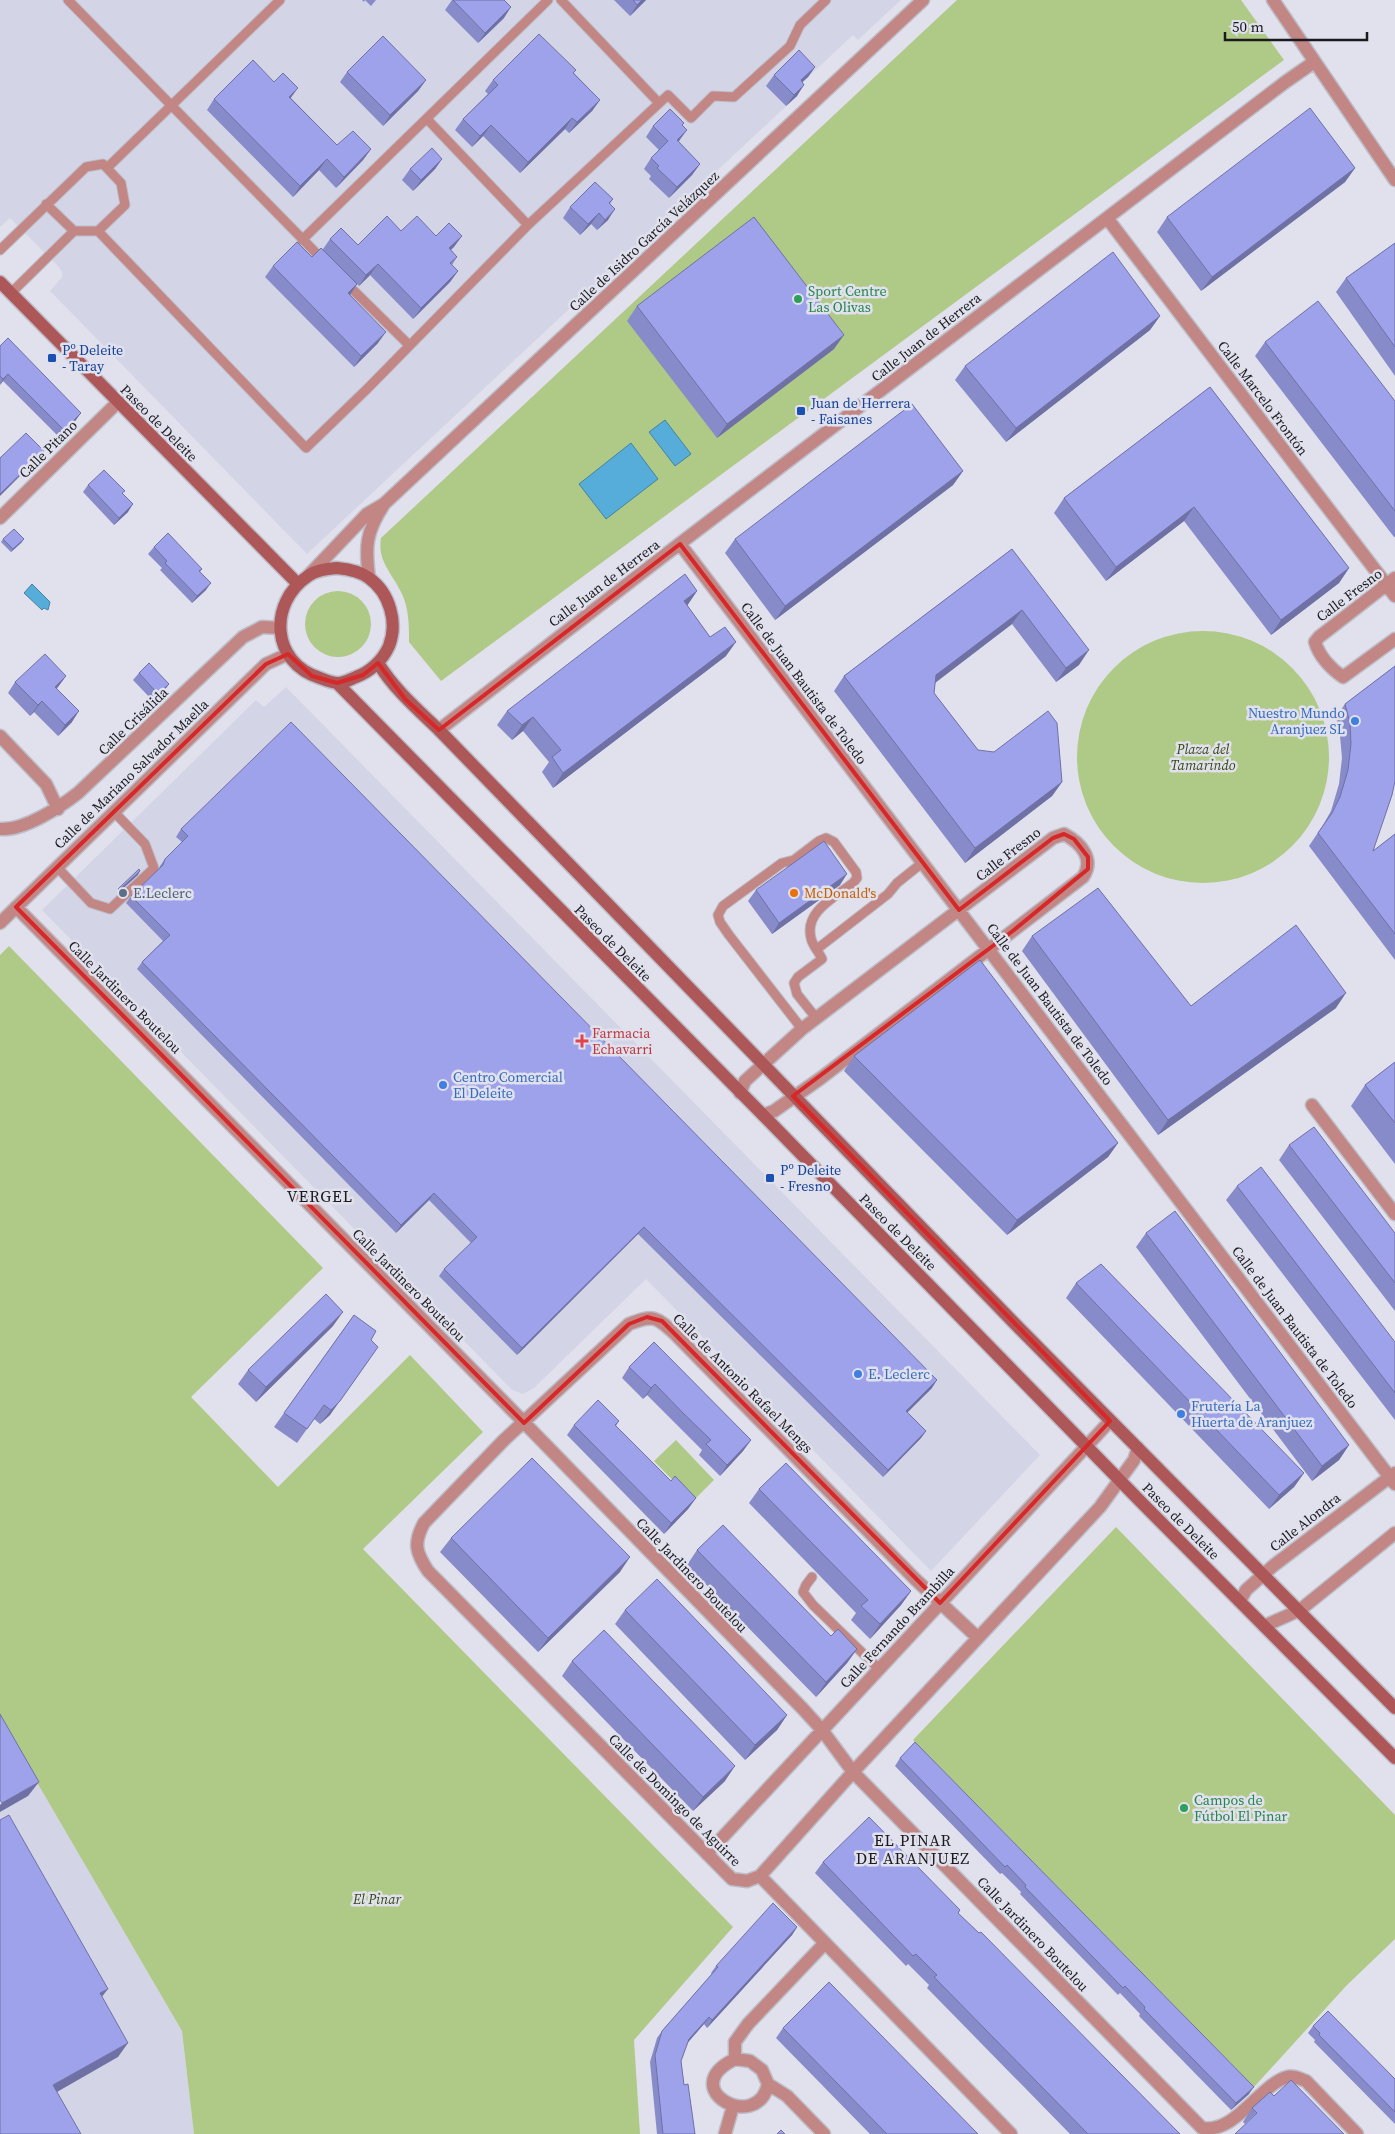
<svg xmlns="http://www.w3.org/2000/svg" width="1395" height="2134" viewBox="0 0 1395 2134" font-family="'Source Serif 4',serif">
<rect width="100%" height="100%" fill="#e0e1ed"/>
<path fill="#d3d5e7" d="M0,0h901l-43,40 -5,-5 -60,56 4,5 -490,458 -257,-263 12,-14v-5l-4,-6 -48,-48 -10,9z
M286,687l754,768 -109,116 -285,-292 -112,109 -11,6 -11,-4 -470,-480 214,-210 8,7z
M0,1719l182,312 12,103h-194z"/>
<path fill="#afc986" d="M957,0h284l43,60 -843,621 -32,-39c0,-16 0,-35 -8,-50 -9,-19 -24,-31 -20,-54z
M305 624a33 33 0 1 1 66 0a33 33 0 1 1-66 0Z
M1077 757a126 126 0 1 1 252 0a126 126 0 1 1-252 0Z
M9,946l314,322 -132,129 87,90 132,-132 73,77 -120,117 370,378 -99,113 6,94h-446l-12,-103 -182,-312v-764z
M676,1440l38,40 -21,21 -39,-40z
M1116,1527l279,288v124l-49,47 -92,101 -341,-347z"/>
<path fill="#57add9" stroke="#4581a1" d="M665,420l26,34 -16,12 -26,-34z
M631,443l27,36 -52,40 -27,-35z
M32,584l18,18 -2,8 -4,-2 -2,2 -18,-17z"/>
<g fill="none" stroke-linecap="round" stroke-linejoin="round">
<defs>
<path id="service" d="M68,0l255,260
M561,0l98,103
M427,119l101,106
M107,168l173,-168
M46,204l28,27h24l208,217 62,-60 160,-163 140,-130 23,23 22,-22 21,1 56,-51 10,-21 26,-25
M302,240l246,-240
M0,250l86,-83 17,-3 18,19 4,22 -27,26
M345,282l64,63
M11,293l63,-62
M57,867l34,36 19,6 44,-41 -9,-24 -30,-31
M817,949l71,-55 9,-11 25,-20
M802,1029l-73,-94 -9,-13 -2,-7 5,-9 59,-43 12,-3 25,-19 7,-3 8,4 22,30 1,6 -4,5c-17,14 -49,28 -42,55 1,7 8,14 11,21l-24,18 -4,6 3,11 20,25
M812,1577l-6,8 -3,7 10,13 66,64"/>
<path id="minor" d="M1273,0l122,180
M1107,218l288,378
M0,518l118,-116
M680,544l715,940
M309,575l58,-61 17,-10 539,-504
M369,577c-4,-30 -3,-45 14,-71
M1395,578l-76,59 -4,5c4,14 16,27 28,35l52,-38
M439,730l218,-169 627,-478 30,-21
M0,736l46,48 12,25
M0,829c24,2 60,-22 78,-36l165,-156 19,-10 18,1
M16,907l489,496 298,306 19,21 31,42 349,356c33,6 58,-43 85,-51 6,-2 13,2 19,4l51,53
M0,923l266,-259 22,-10
M740,1093l5,-12 57,-52 251,-191 11,-4c17,9 31,25 19,43l-262,201 -47,33 -11,4
M1312,1105l83,109
M1240,1601l6,-11 27,-24 122,-93
M1264,1626l36,-16 95,-77
M978,1638l-63,-59 -239,-244c-19,-18 -22,-21 -47,-11l-125,116 -80,83c-11,20 -8,30 4,48l304,308 15,2 13,-5 251,258
M707,1854l403,-433
M760,1876l93,-104 247,-265 34,-47 4,-12
M735,2059v-17l13,-18 77,-81
M735,2059c-61,30 23,75 33,25
M735,2059l15,2 12,9 6,14 19,12 37,38
M725,2134l6,-21"/>
<path id="secondary" d="M0,282l298,302
M337,568c10,1 23,3 32,10 21,15 29,45 20,68 -6,14 -19,26 -33,31 -5,2 -12,6 -18,6 -5,0 -13,-3 -18,-5 -49,-15 -52,-75 -12,-102 8,-6 19,-7 29,-8z
M378,663c16,26 39,46 61,67l581,599 375,379
M337,683l426,432 376,385 256,258"/>
</defs>
<use href="#service" stroke="#bdbdc8" stroke-width="11"/>
<use href="#minor" stroke="#bdbdc8" stroke-width="15"/>
<use href="#secondary" stroke="#bdbdc8" stroke-width="15"/>
<use href="#service" stroke="#c28685" stroke-width="9"/>
<use href="#minor" stroke="#c28685" stroke-width="12"/>
<use href="#secondary" stroke="#ad5758" stroke-width="12"/>
</g>
<path fill="#888bc9" d="M362,0h14l-5,6 -6,-6 -1,2z
M452,0h52v18l-26,25 -33,-33z
M614,0h32l-16,16z
M815,67l-7,10 -6,5 -5,14 -11,10 -20,-20 8,-11z
M347,72l79,8 -8,11 -35,35 -43,-44z
M574,73l26,27 -8,11 -23,22 -4,-4 -45,44 -37,-37 -11,11 -17,-17 8,-11 25,-25 -3,-3 8,-11z
M291,98l46,47 34,4 -8,11 -27,28 -17,-18 -26,27 -86,-87 7,-11z
M653,126h29l-3,16 21,22 -8,11 -23,23 -20,-19 2,-3 -7,-7 7,-11 8,-8 -13,-13z
M442,159l-7,10 -22,22 -11,-11 8,-11z
M1355,168l-10,14 -144,109 -44,-59 10,-15z
M613,199l-3,5 -2,16 -11,10 -6,-6 -11,11 -17,-17 7,-11z
M401,231l35,5h26l-11,14 6,7 -5,8 6,6 -8,11 -37,37 -43,-44 -11,11 -2,-2 -7,11 28,48 -24,24 -89,-90 8,-11 39,-9 11,-8 7,-10 28,6z
M1395,243v133l-59,-84 10,-14z
M637,306l197,43 -117,89 -90,-117z
M1160,316l-10,14 -144,112 -51,-62 10,-14z
M1265,342l130,59v136h-1l-139,-181z
M0,346l76,74 -17,17 -56,-56 -3,4z
M1210,387l139,181 -10,15 -68,52 -87,-114 -78,60 -52,-68 10,-15z
M963,471l-10,14 -178,135 -50,-67 10,-14z
M88,485l34,9 6,18 -14,13 -31,-33z
M3,539h21l-3,4 -10,9 -10,-10z
M154,547l48,22 -2,3 6,18 -14,13 -32,-33 2,-2 -14,-14z
M1012,549l67,116 -23,17 -44,-58 -77,58 -1,11 44,57 84,32 -10,14 -87,67 -131,-172 10,-15z
M697,591l-10,14 23,32 16,19 -173,132 -11,-16 7,-10 -26,-31 -11,9 -15,-15 10,-14z
M1395,666l-22,185 22,-17v126l-86,-114 14,-21 8,-14 8,-27 3,-26 -2,-22 -4,-19 9,-13z
M139,673l30,11 -5,7 -11,10 -20,-21z
M66,676l-9,12 15,34 -14,14 -24,-24 -4,4 -22,-23 7,-11z
M181,829l751,559 -25,24 19,19 -5,7 -38,39 -245,-243 -121,121 -78,-79 5,-7 27,-26 -42,-43 -33,33 -259,-264 5,-7 21,-21 -37,-38 5,-7 28,-27 1,-3 5,-7 17,-17 -6,-5z
M840,885l-68,49 -24,-33 8,-11z
M1032,936l159,70 145,2 -178,127 -136,-184z
M854,1056l264,87 -10,14 -101,78 -163,-164z
M1395,1062v102l-44,-58 14,-21z
M1289,1145l106,88v78l-116,-151z
M1237,1186l158,156v78l-169,-220z
M1146,1233l203,212 -10,15 -27,21 -176,-234z
M1076,1283l228,190 -10,14 -25,22 -203,-211z
M354,1315l-24,100 -10,9 -6,-5 -17,24 -23,-16z
M333,1326l-77,76 -18,-18 10,-14z
M629,1367l122,73 -8,11 -23,25 -21,-21 3,-5 -55,-55 -4,4 -21,-21z
M619,1421l-3,5 55,55 25,17 -8,11 -24,25 -97,-99 7,-10z
M759,1489l152,102 -10,14 -31,34 -19,-19 5,-7 -107,-110z
M451,1538l169,34 -82,80 -98,-100z
M697,1550l134,86 26,13 -10,14 -31,34 -129,-132z
M625,1610l162,105 -10,15 -32,30 -130,-136z
M572,1661l153,120 -32,30 -131,-135z
M900,1758l349,336 -18,16 -92,-94 1,-2 -20,-21 -2,2 -98,-101 1,-2 -19,-19 -2,1 -105,-108z
M823,1862l137,48 -2,3 222,221h-110l-143,-146 2,-3 -21,-21 -2,2 -91,-93z
M797,1927l-5,8 -85,93 -3,-4 -16,18 -7,19 3,24 11,49h-38l-7,-72 7,-24 5,-7 50,-57 -1,-1 5,-7z
M1313,2026l82,53v45l-81,-82 1,-2 -7,-7z
M783,2028l195,106h-108l-94,-96z
M1274,2096l-29,28 -2,-2 9,-14z"/>
<path fill="#6f71a4" d="M642,0h4l-16,16 7,-11z
M511,7l-7,11 -26,25 7,-10z
M815,67l-7,10 -15,14 8,-11z
M426,80l-8,11 -35,35 7,-11z
M804,85l-7,11 -11,10 8,-11z
M298,88l-8,11 -1,-2z
M600,100l-8,11 -23,22 8,-11z
M572,118l-7,11 -45,44 8,-11z
M491,125l-8,11 -11,11 8,-11z
M687,130l-8,11 -10,10 8,-11z
M371,149l-8,11 -27,28 8,-11z
M327,159l-8,11 -26,27 7,-11z
M442,159l-7,10 -22,22 8,-11z
M700,164l-8,11 -23,23 8,-11z
M1355,168l-10,14 -144,109 11,-14z
M615,209l-7,11 -11,10 8,-10z
M599,213l-8,11 -11,11 8,-11z
M462,236l-8,11 -13,12 8,-11z
M378,264l-8,11 -11,11 7,-11z
M458,271l-8,11 -37,37 8,-11z
M357,284l-7,11 -2,-2z
M1160,316l-10,14 -144,112 10,-14z
M386,332l-8,11 -24,24 7,-11z
M844,335l-10,14 -117,89 10,-14z
M8,374l-5,7 -3,4 3,-6z
M81,413l-5,7 -17,17 5,-7z
M44,451l-6,7 -38,38v-2z
M963,471l-10,14 -178,135 10,-14z
M133,504l-5,8 -14,13 5,-7z
M1194,507l-10,14 -78,60 10,-14z
M24,539l-3,4 -10,9 2,-3z
M1349,568l-10,15 -68,52 10,-15z
M211,583l-5,7 -14,13 5,-7z
M697,591l-10,15 -3,-5z
M1022,610l-10,14 -86,66 10,-15z
M736,642l-10,14 -173,132 10,-15z
M1089,650l-10,15 -23,17 10,-14z
M66,676l-8,11 -11,11 8,-11z
M169,684l-5,7 -11,10 5,-7z
M42,701l-8,11 -4,4 8,-11z
M79,711l-7,11 -14,14 7,-11z
M533,717l-10,14 -11,9 10,-15z
M1062,782l-10,14 -87,67 10,-15z
M140,871l-2,4 -21,19 2,-4z
M847,874l-7,11 -68,49 7,-11z
M1346,993l-10,15 -178,127 10,-15z
M1118,1143l-10,14 -101,78 10,-15z
M434,1193l-5,7 -33,33 5,-8z
M644,1227l-6,7 -121,121 5,-7z
M343,1312l-10,14 -77,76 10,-15z
M378,1347l-48,68 -10,9 11,-14z
M937,1380l-5,8 -31,31 5,-8z
M655,1384l-8,11 -4,4 8,-11z
M926,1431l-5,7 -38,39 5,-7z
M751,1440l-8,11 -23,25 7,-11z
M1349,1445l-10,15 -27,21 10,-15z
M1304,1473l-10,14 -25,22 10,-14z
M696,1498l-8,11 -24,25 7,-11z
M630,1557l-10,15 -82,80 10,-14z
M911,1591l-10,14 -31,34 10,-15z
M857,1649l-10,14 -31,34 10,-15z
M787,1715l-10,15 -32,30 10,-15z
M735,1766l-10,15 -32,30 10,-14z
M39,1782l-11,14 -28,16v-7l2,-2z
M797,1927l-5,8 -85,93 5,-8z
M108,1989l-11,14 3,-10z
M709,2017l-5,7 -20,23 5,-8z
M128,2043l-10,14 -75,43 10,-15z
M1254,2087l-5,7 -18,16 5,-7z"/>
<path fill="#9ea2ea" stroke="#6f71a4" d="M453,0h51l7,7 -26,26z
M633,0h9l-5,5z
M539,34l37,36 -3,3 27,27 -23,22 -5,-4 -44,44 -37,-37 -11,11 -17,-17 35,-34 -5,-5z
M383,36l43,44 -36,35 -43,-43z
M799,50l16,17 -14,13 3,5 -10,10 -20,-20z
M253,60l21,22 9,-9 15,15 -9,9 48,48 16,-14 18,18 -27,28 -17,-18 -27,27 -86,-87z
M1310,108l45,60 -143,109 -45,-60z
M670,109l14,14 -2,2 5,5 -10,10 23,24 -23,23 -20,-19 2,-2 -8,-8 17,-17 -15,-15z
M432,148l10,11 -21,21 -11,-11z
M595,182l18,17 -4,4 6,6 -10,11 -6,-7 -11,11 -18,-17z
M387,216l14,15 16,-15 19,20 13,-13 13,13 -13,12 8,9 -7,6 8,8 -37,37 -43,-44 -12,11 -36,-36 11,-11 17,17z
M754,217l90,118 -117,89 -90,-118z
M297,242l15,15 9,-9 36,36 -9,9 38,39 -25,24 -88,-90z
M1395,243v104l-49,-69z
M1113,252l47,64 -144,112 -51,-62z
M1318,301l77,100v110l-130,-169z
M8,338l73,75 -17,17 -56,-56 -5,5 -3,-3v-30z
M1210,387l139,181 -68,52 -87,-113 -78,60 -52,-69z
M912,404l51,67 -178,135 -50,-67z
M26,433l18,18 -44,43v-36z
M104,470l21,21 -3,2 11,11 -14,14 -31,-33z
M14,529l10,10 -11,10 -10,-10z
M168,533l34,36 -3,2 12,12 -14,13 -32,-33 2,-2 -13,-14z
M1012,549l77,101 -23,18 -44,-58 -86,65 -2,18 44,57 16,2 54,-41 9,12 5,59 -87,66 -131,-172z
M685,574l12,17 -13,10 26,36 15,-10 11,15 -173,131 -11,-16 9,-7 -28,-33 -11,8 -15,-14z
M45,654l21,22 -11,11 24,24 -14,14 -23,-24 -4,4 -23,-23z
M149,663l20,21 -11,10 -19,-21z
M1395,666v115l-3,14 -19,56 22,-17v100l-77,-101 14,-20 8,-16 8,-27 3,-26 -1,-21 -5,-19z
M291,722l646,658 -31,31 20,20 -38,39 -244,-243 -122,121 -78,-79 33,-32 -43,-44 -33,32 -259,-263 28,-27 -39,-39 32,-31 2,-6 23,-23 -7,-7z
M824,841l23,33 -68,49 -23,-33z
M139,869l1,2 -21,19 -1,-1z
M1098,888l93,118 105,-81 50,68 -178,127 -136,-184z
M980,960l138,183 -101,77 -163,-164z
M1395,1062v61l-30,-38z
M1314,1127l81,106v50l-106,-138z
M1261,1167l134,175v51l-158,-207z
M1175,1211l174,234 -27,21 -176,-233z
M1101,1264l203,209 -25,22 -203,-212z
M326,1294l17,18 -77,75 -18,-17z
M354,1315l22,16 -5,9 7,7 -38,54 -9,9 -7,-5 -17,24 -23,-16z
M654,1342l97,98 -24,25 -21,-21 5,-4 -28,-27 -28,-29 -4,4 -22,-21z
M598,1400l21,21 -4,4 56,56 4,-5 21,22 -25,25 -97,-98z
M532,1458l98,99 -82,81 -97,-100z
M786,1463l125,128 -31,33 -19,-18 7,-6 -109,-111z
M723,1525l108,111 7,-7 19,20 -31,33 -129,-132z
M657,1579l130,136 -32,30 -130,-135z
M604,1630l131,136 -32,31 -131,-136z
M0,1714l39,68 -37,21 -2,-3z
M915,1742l339,345 -18,16 -92,-94 1,-2 -20,-21 -2,2 -98,-101 1,-2 -19,-20 -2,2 -105,-109z
M9,1815l99,174 -8,4 28,50 -75,42 28,49h-81v-314z
M869,1817l91,93 -2,3 21,20 2,-1 199,202h-92l-154,-157 3,-2 -21,-21 -3,2 -90,-94z
M773,1903l24,24 -85,93 -3,-3 -20,22 -8,22 3,24 4,-1 7,50h-32l-8,-79 7,-24 56,-64 -2,-1z
M829,1982l149,152h-91l-104,-106z
M1328,2011l67,68v33l-76,-77 1,-2 -7,-7z
M1291,2080l53,54h-109l22,-21 -5,-5 18,-16 4,4z
M781,2130l4,4h-8z"/>
<path fill="none" stroke="#d62828" stroke-width="4" stroke-linejoin="round" d="M680,544l279,366 94,-72 11,-4 10,5 14,18v12l-74,61 -221,166 317,325 -170,182 -278,-282 -15,-4 -18,7 -105,99 -508,-516 250,-243 22,-10 24,22 25,7 26,-8 15,-12 27,36 34,31z"/>
<g fill="#2e9e5b" stroke="#e0e1ed" stroke-width="2">
<circle cx="798" cy="299" r="5"/>
<circle cx="1184" cy="1808" r="5"/>
</g>
<g fill="#1a4fb4" stroke="#e0e1ed" stroke-width="2">
<rect x="47" y="353" width="10" height="10" rx="2.5"/>
<rect x="796" y="406" width="10" height="10" rx="2.5"/>
<rect x="765" y="1173" width="10" height="10" rx="2.5"/>
</g>
<g fill="#3f7fe0" stroke="#e0e1ed" stroke-width="2">
<circle cx="1355" cy="721" r="5"/>
<circle cx="443" cy="1085" r="5"/>
<circle cx="858" cy="1374" r="5"/>
<circle cx="1181" cy="1414" r="5"/>
</g>
<circle fill="#5c6f8a" stroke="#e0e1ed" stroke-width="2" cx="123" cy="893" r="5"/>
<circle fill="#e8710a" stroke="#e0e1ed" stroke-width="2" cx="794" cy="893" r="5"/>
<path fill="#e0444e" stroke="#e0e1ed" stroke-width="2" d="M579.5 1033.5h5v5h5v5h-5v5h-5v-5h-5v-5h5z"/>
<g text-anchor="middle" dominant-baseline="central" stroke-width="5" stroke-linejoin="round" paint-order="stroke">
<g font-size="14" fill="#1b1b1f" stroke="#e0e1ed">
<text transform="translate(644 241) rotate(-43)">Calle de Isidro García Velázquez</text>
<text transform="translate(926 337) rotate(-38)">Calle Juan de Herrera</text>
<text transform="translate(1263 398) rotate(53)">Calle Marcelo Frontón</text>
<text transform="translate(159 423) rotate(45)">Paseo de Deleite</text>
<text transform="translate(48 449) rotate(-45)">Calle Pitano</text>
<text transform="translate(604 583) rotate(-37)">Calle Juan de Herrera</text>
<text transform="translate(1349 595) rotate(-37)">Calle Fresno</text>
<text transform="translate(804 683) rotate(53)">Calle de Juan Bautista de Toledo</text>
<text transform="translate(133 721) rotate(-44)">Calle Crisálida</text>
<text transform="translate(131 774) rotate(-44)">Calle de Mariano Salvador Maella</text>
<text transform="translate(1008 854) rotate(-38)">Calle Fresno</text>
<text transform="translate(613 943) rotate(45)">Paseo de Deleite</text>
<text transform="translate(125 997) rotate(45)">Calle Jardinero Boutelou</text>
<text transform="translate(1050 1004) rotate(53)">Calle de Juan Bautista de Toledo</text>
<text transform="translate(898 1232) rotate(45)">Paseo de Deleite</text>
<text transform="translate(409 1285) rotate(45)">Calle Jardinero Boutelou</text>
<text transform="translate(1295 1327) rotate(53)">Calle de Juan Bautista de Toledo</text>
<text transform="translate(743 1383) rotate(45)">Calle de Antonio Rafael Mengs</text>
<text transform="translate(1181 1521) rotate(45)">Paseo de Deleite</text>
<text transform="translate(1305 1522) rotate(-38)">Calle Alondra</text>
<text transform="translate(692 1575) rotate(46)">Calle Jardinero Boutelou</text>
<text transform="translate(897 1627) rotate(-47)">Calle Fernando Brambilla</text>
<text transform="translate(675 1800) rotate(45)">Calle de Domingo de Aguirre</text>
<text transform="translate(1033 1934) rotate(46)">Calle Jardinero Boutelou</text>
</g>
<g font-size="14" fill="#27864d" stroke="#e0e1ed" text-anchor="start">
<text x="808" y="291">Sport Centre<tspan x="808" dy="16">Las Olivas</tspan></text>
<text x="1194" y="1800">Campos de<tspan x="1194" dy="16">Fútbol El Pinar</tspan></text>
</g>
<g font-size="14" fill="#164399" stroke="#e0e1ed" text-anchor="start">
<text x="62" y="350">Pº Deleite<tspan x="62" dy="16">- Taray</tspan></text>
<text x="811" y="403">Juan de Herrera<tspan x="811" dy="16">- Faisanes</tspan></text>
<text x="780" y="1170">Pº Deleite<tspan x="780" dy="16">- Fresno</tspan></text>
</g>
<g font-size="14" fill="#366cbe" stroke="#e0e1ed" text-anchor="start">
<text x="1345" y="713" text-anchor="end">Nuestro Mundo<tspan x="1345" dy="16">Aranjuez SL</tspan></text>
<text x="453" y="1077">Centro Comercial<tspan x="453" dy="16">El Deleite</tspan></text>
<text x="868" y="1374">E. Leclerc</text>
<text x="1191" y="1406">Frutería La<tspan x="1191" dy="16">Huerta de Aranjuez</tspan></text>
</g>
<g font-size="14" font-style="italic" fill="#384913" stroke="#e0e1ed">
<text x="1203" y="749">Plaza del<tspan x="1203" dy="16">Tamarindo</tspan></text>
<text x="377" y="1899">El Pinar</text>
</g>
<g font-size="14" fill="#4e5e75" stroke="#e0e1ed" text-anchor="start">
<text x="133" y="893">E.Leclerc</text>
</g>
<g font-size="14" fill="#c56008" stroke="#e0e1ed" text-anchor="start">
<text x="804" y="893">McDonald's</text>
</g>
<g font-size="14" fill="#be3a42" stroke="#e0e1ed" text-anchor="start">
<text x="592" y="1033">Farmacia<tspan x="592" dy="16">Echavarri</tspan></text>
</g>
<g font-size="16" letter-spacing="1" fill="#1b1b1f" stroke="#e0e1ed">
<text x="320" y="1196">VERGEL</text>
<text x="913" y="1840">EL PINAR<tspan x="913" dy="18">DE ARANJUEZ</tspan></text>
</g>
</g>
<path d="M1225 32v8h142v-8" fill="none" stroke="#1b1b1f" stroke-width="2.5"/>
<text x="1232" y="32" font-size="15" fill="#1b1b1f" stroke="#e0e1ed" stroke-width="4" paint-order="stroke">50 m</text>
</svg>
